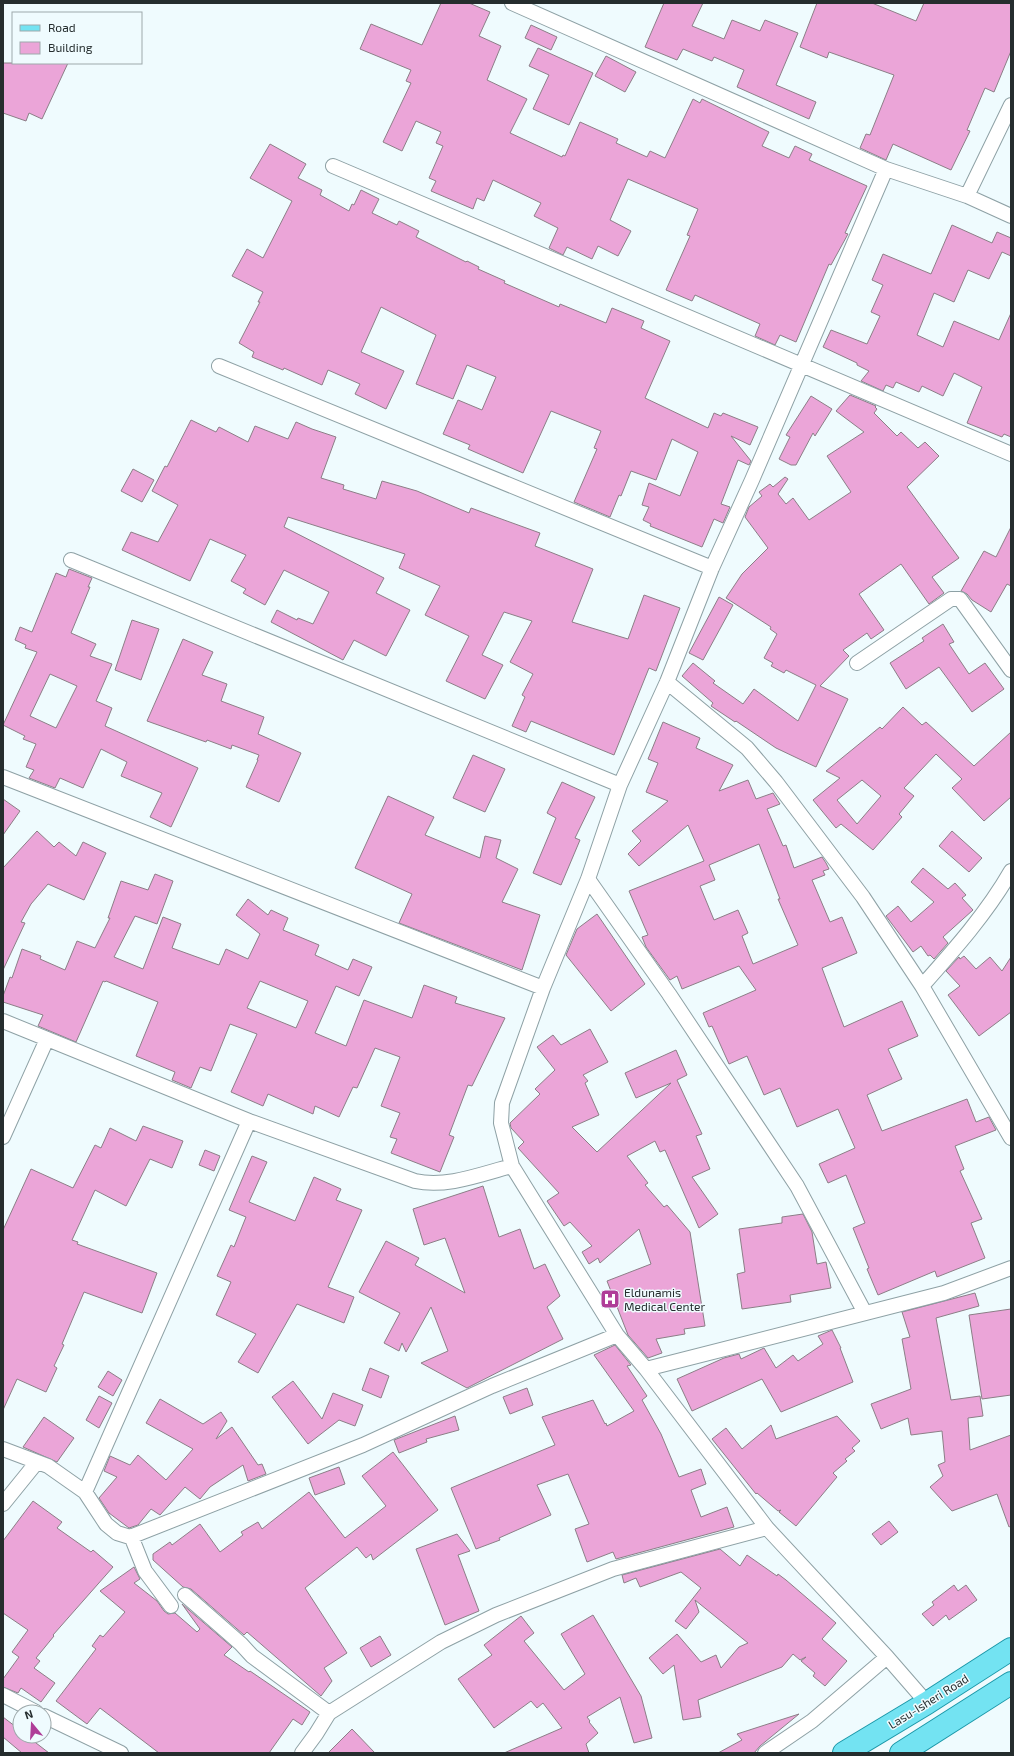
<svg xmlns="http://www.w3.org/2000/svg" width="1014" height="1756" viewBox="0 0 1014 1756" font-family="'Exo 2',sans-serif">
<rect width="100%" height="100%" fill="#effbfe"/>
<path fill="#eba5d8" stroke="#8c7e87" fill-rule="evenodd" d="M441,3h28l21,9 -11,24 22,10 -14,34 40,19 -17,34 52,24 1,-2 2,1 15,-34 38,17 -2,4 31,14 3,-6 15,7 28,-59 7,4 2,-4 67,33 -7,14 27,12 6,-12 17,8 -3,6 58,26 -22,47 3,1 -17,31 -2,-1 -33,78 -16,-7 -5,10 -20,-9 5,-12 -65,-29 -3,6 -26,-11 24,-54 -3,-1 11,-26 -70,-30 -18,41 21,11 -13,25 -20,-10 -6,13 -25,-12 -4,8 -14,-7 9,-20 -24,-12 7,-13 -48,-23 -9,21 -7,-3 -4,11 -42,-18 5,-10 -7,-3 14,-32 -7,-3 5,-11 -25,-11 -14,30 -19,-9 28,-59 -5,-2 5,-11 -51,-21 11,-25 51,21z
M664,3h39l-11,23 32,13 8,-19 28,11 5,-11 33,13 -22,52 40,17 -7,17 -72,-32 7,-17 -30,-13 -2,4 -29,-12 -6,11 -32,-13z
M817,3h55l44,18 8,-18h87v48l-17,41 -9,-4 -18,42 3,1 -19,39 -58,-26 -7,16 -26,-12 6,-14 4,1 24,-60 -65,-23 -2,6 -27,-11z
M531,25l26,12 -6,13 -26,-12z
M538,48l55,25 -24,52 -36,-16 16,-34 -20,-9z
M606,56l30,16 -11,20 -30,-16z
M3,63h65l-26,56 -13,-6 -3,8 -23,-8z
M270,144l36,20 -8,14 24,12 -2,5 29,16 3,-7 2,1 7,-15 18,9 -7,14 25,12 2,-4 20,10 -3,6 50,25 1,-1 12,6 -1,2 27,12 -1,2 55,24 1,-3 46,19 6,-15 32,13 -3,7 29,13 -25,57 63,30 6,-15 7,3 2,-3 35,14 -8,18 -19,-9 20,25 -2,4 -11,-5 -17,44 9,3 -7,16 -9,-4 -12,28 -52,-21 1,-2 -8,-4 6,-13 -7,-2 7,-22 31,13 18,-44 -26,-13 -16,41 -25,-9 -10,25 -2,-1 -9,22 -36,-15 23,-53 -3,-1 7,-17 -50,-20 -28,62 -55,-24 2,-4 -27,-11 15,-34 24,10 14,-33 -29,-12 -14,34 -37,-15 20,-49 -55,-28 -20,45 43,19 -18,38 -31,-15 5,-10 -32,-14 -6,15 -38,-17 -1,2 -31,-13 2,-5 -15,-9 21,-41h-2l5,-10 -31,-16 15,-27 16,9 29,-57 -42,-23z
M952,225l40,18 5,-11 14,6v18l-9,-4 -13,27 -21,-9 -14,32 -20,-9 -17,42 26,12 11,-26 45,19 12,-27v124l-7,-3 -2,3 -35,-14 15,-36 -28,-14 -11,23 -21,-10 -3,6 -23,-10 -3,6 -7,-3 -3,6 -22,-10 8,-10 -12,-6v-2l-34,-16 8,-17 36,14 13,-28 -9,-4 12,-27 -11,-5 11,-26 48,20z
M850,395l26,11 -1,1 2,2 -3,4 23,23 4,-4 17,16 7,-6 14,14 -32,31 52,71 -27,19 12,16 -15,11 -28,-40 -42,30 25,36 -13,9 -4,-6 -24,17 6,6 -29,30 28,13 -32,68 -40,-19 -40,-27 -1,1 -24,-16 2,-3 -31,-27 11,-13 22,18 -2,2 30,21 11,-15 44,32 18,-36 -30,-15 -2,3 -13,-7 2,-3 -9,-5 13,-24 -7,-5 1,-2 -45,-29 16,-24 26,-26 -23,-31 4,-10 13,-11 -3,-4 11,-8 3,3 12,-10 3,2 -10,15 8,10 7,-6 16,22 42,-28 -24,-36 37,-24 -28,-21z
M811,396l21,13 -17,27 -2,-3 -17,32h-5l-12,-6 11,-22 -4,-2z
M191,420l25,12 3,-5 29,15 7,-16 33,13 8,-17 16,7 24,8 -15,41 23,7 -1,4 33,10 6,-18 35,10 52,22 2,-5 69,25 -5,13 58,23 -21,53 56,17 16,-44 36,13 -24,63 -7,-3 -35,87 -83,-34 -5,11 -14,-6 13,-29 -3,-2 11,-21 -23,-12 22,-41 -28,-9 -22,43 21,10 -18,34 -39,-18 23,-45 -44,-21 15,-29 -41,-18 6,-14 -117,-37 -4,10 100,51 -8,15 34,17 -24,46 -32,-16 -11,20 -72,-38 6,-12 20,10 1,-2 15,6 16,-32 -45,-22 -19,35 -22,-12 3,-4 -15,-8 15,-26 -36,-16 -20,42 -68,-31 9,-18 27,10 20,-37 -26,-14 13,-25 2,1z
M133,469l21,11 -12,22 -21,-11z
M1011,527v59l-4,-2 -16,28 -19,-12 -5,-6 -6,-3 23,-40 12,6z
M69,569l23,9 -4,9h2l-19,46 25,11 -6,12 22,8 -16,37 16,7 -7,18 93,42 -27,59 -21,-10 12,-24 -41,-17 6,-14 -26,-13 -18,39 -23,-10 -5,10 -26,-10 5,-8 -8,-3 10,-23 -13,-5 2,-3 -22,-11 34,-73 -12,-4 1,-3 -11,-5 5,-13 12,5 24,-59 10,4zM50,674l27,12 -21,42 -26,-12z
M719,597l14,8 -30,55 -14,-7z
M132,620l27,9 -18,51 -26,-10z
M943,624l11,18 -5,2 20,30 16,-11 19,26 -32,23 -33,-45 -33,22 -16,-26 34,-22 -2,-3z
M183,639l30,13 -11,23 25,9 -6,17 43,16 -6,17 43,19 -22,49 -33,-15 12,-27h-1l2,-5 -27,-10 -1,4 -24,-9 -1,2 -59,-21z
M903,707l19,18 4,-3 48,44 37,-34v65l-27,24 -32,-33 10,-9 -26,-25 -32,34 10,8 -15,18 3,3 -29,33 -32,-26 -5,4 -23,-28 27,-22 -14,-7 54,-44 2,2zM862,780l19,16 -24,28 -20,-24z
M663,722l37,16 -4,10 37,17 -14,26 29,-11 8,19 17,-6 7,11 -13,5 16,37 3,-1 8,23 28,-11 4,6 3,6 -6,2 2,4 -13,5 18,42 12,-5 15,36 -35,15 22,59 58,-26 16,35 -30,13 14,30 -35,16 15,36 85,-32 9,23 13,-5 7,13 -41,16 9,23 -4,2 22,48 -11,4 14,35 -48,19 -2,-6 -57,24 -11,-26 2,-1 -16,-40 12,-5 -19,-48 -18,8 -9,-19 36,-16 -17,-39 -41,18 -17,-39 -16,7 -17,-39 -18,8 -17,-38 -3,1 -6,-14 53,-23 -17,-24 -57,23 -5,-13 -7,4 -24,-33 -4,-10 6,-2 -19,-44 75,-30 -16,-36 -49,41 -11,-12 13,-13 -9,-10 36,-30 -22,-9 12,-29 -10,-4zM759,844l21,55h-2l20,46 -45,19 -11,-28 6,-3 -10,-23 -24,10 -14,-34 15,-6 -6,-15z
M473,755l32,14 -20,43 -32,-14z
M562,782l33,15 -20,41 5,2 -19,45 -28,-12 23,-55 -9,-5z
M388,796l46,21 -9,18 55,23 5,-22 16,4 -5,18 22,11 -16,33 38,13 -18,55 -123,-47 13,-29 -57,-26z
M3,799l17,12 -17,24z
M37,831l17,16 5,-5 17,14 7,-14 23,11 -22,47 -36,-16 -17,20 -10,18 4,1 -22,47v-102z
M952,831l30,27 -13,14 -30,-26z
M923,868l25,21 7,-6 11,12 -4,3 11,12 -30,27 5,6 -14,16 -4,-4 -2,1 -7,-10 -8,6 -27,-36 12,-10 13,16 23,-20 -23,-20z
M155,874l18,7 -16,43 -22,-8 -21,41 29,12 20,-52 18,7 -9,24 47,17 7,-16 22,10 12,-25 -24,-19 12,-16 20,16 3,-5 17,8 -5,12 36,15 -4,10 33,15 5,-11 19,8 -13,29 -23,-10 -21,47 31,13 18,-46 48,18 12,-33 33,12 -2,6 50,15 -33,68 -4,-1 -19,50 5,2 -14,35 -49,-19 6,-14 -7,-2 10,-24 -19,-7 19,-49 -25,-9 -18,40 -4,-1 -14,30 -24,-11 -2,8 -45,-20 -5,12 -32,-14 26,-58 -27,-10 -19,47 -11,-4 -9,21 -19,-8 3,-8 -39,-16 22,-54 -52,-21 -1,1 -2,-1 -27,61 -38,-16 5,-11 -40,-13v-6l7,-19 2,1 10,-29 19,7 -1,3 25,11 12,-29 18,7 15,-30h-2l13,-37 27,9zM260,981l48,20 -12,27 -49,-20z
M597,914l48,70 -34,27 -45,-56 11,-26z
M964,956l12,13 14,-12 12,14 9,-14v55l-32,24 -31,-41 12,-9 -14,-15 13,-14 1,2z
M590,1029l18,33 -25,13 5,6 -3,2 14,32 -27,12 25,25 74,-69 -35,15 -11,-25 51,-23 11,25 -10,5 25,54 -6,2 14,33 -18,8 26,37 -19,14 -34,-78 -5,2 -5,-11 -28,15 21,27 -3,2 19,22 3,-2 23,27 15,94 -21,3 1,5 -29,5 6,14 -14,5 -20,-23 -21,-54 44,-17 -12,-35 -39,34 -2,-5 -9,6 -7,-12 10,-6 -22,-24 -6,4 -17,-25 12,-8 -41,-45 6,-6 -13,-14 -1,-5 30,-29 -5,-5 20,-19 -18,-23 16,-12 8,10z
M143,1126l40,15 -11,27 -22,-9 -24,47 -31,-16 -23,50 6,2 -1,2 80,29 -15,40 -58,-21 -22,52 2,1 -10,21 3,2 -11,24 -29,-13 -14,31v-180l28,-61 42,19 22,-43 6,3 9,-20 26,13z
M205,1150l15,6 -6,15 -15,-6z
M252,1156l15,6 -18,40 46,19 19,-44 27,12 -5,11 26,10 -34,77 26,10 -10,26 -47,-19 -39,69 -20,-11 18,-28 -40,-19 15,-33 -14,-6 14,-31 3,2 12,-30 -17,-7z
M483,1186l16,51 21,-8 14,40 11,-5 15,32 -13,11 16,32 -96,49 -46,-25 27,-12 -17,-44 -25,45 -4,-9 -3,8 -15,-8 16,-30 -41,-21 27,-51 33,17 -4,7 50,28 -20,-55 -21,7 -11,-36z
M803,1214l9,18 5,32 9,-2 5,26 -41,7 1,7 -49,7 -5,-35 8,-2 -6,-43 43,-6v-6z
M975,1293l4,13 -43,12 15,82 29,-4 3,20 -15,2 2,32 41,-15v91l-2,1 -12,-33 -45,17 -22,-24 13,-11 -5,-11 7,-3 -3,-31 -31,4 -3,-17 -27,11 -10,-25 40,-15 -9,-50 8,-2 -8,-25z
M1011,1309v86l-29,4 -13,-84z
M832,1330l9,18h-1l13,34 -72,30 -19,-33 -70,32 -15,-32 47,-21 15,-4 2,5 23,-11 12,20 17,-13 5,6 25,-17 -5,-8z
M615,1345l16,20 -4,1 20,30 -5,4 19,34 18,43 22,-8 5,15 -15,6 10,27 26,-10 7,20 -118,32 -3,-7 -26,10 -12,-33 14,-5 -21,-50 -31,11 14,30 -52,23 1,2 -24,9 -25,-61 104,-43 -13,-28 51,-17 12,24 1,-1 1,3 27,-15 -40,-56z
M370,1368l19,8 -8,22 -19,-8z
M108,1371l14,9 -9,16 -15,-9z
M293,1381l29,38 11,-26 30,12 -8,21 -16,-6 -31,24 -36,-47z
M527,1388l6,17 -23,9 -7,-17z
M99,1396l13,7 -13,25 -13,-8z
M160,1399l43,25 18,-12 6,9 -11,18 16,-12 26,38 4,-1 4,10 -18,7 -5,-16 -33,22 -10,12 -15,-12 -25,28 -9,-6 -13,16 -9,3 -20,-15 -10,-15 18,-21 -13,-6 6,-15 20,9 8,-10 28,25 27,-31 -47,-26z
M455,1416l4,14 -33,9 1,3 -28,11 -5,-13z
M837,1416l23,25 -8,7 3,3 -10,8 2,2 -14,12 4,4 -41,49 -17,-14 2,-2 -3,1 -21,-18 -1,1 -44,-55 14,-11 16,21 29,-24 5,14z
M44,1417l30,21 -17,24 -34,-15z
M393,1452l45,58 -65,50 -2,-6 -5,4 -9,-11 -52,41 42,65 -23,15 8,13 -11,15 -74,-64 -3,3 -53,-46 -8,-2 -30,-27v-6l17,-12 2,3 28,-21 20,28 23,-17 -2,-3 17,-10 4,7 47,-37 36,46 41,-32 -24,-30z
M339,1467l6,17 -30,11 -6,-17z
M33,1501l29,21 -5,6 34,24 2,-2 20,17 -60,68 1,1 -18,22 4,3 -6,7 21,15 -14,19 -20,-14 -3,5 -15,-6v-8l16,-22 -7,-5 16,-22 -25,-17v-72z
M889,1521l9,11 -17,13 -9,-11z
M457,1534l13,17 -12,4 21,56 -34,14 -29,-76z
M720,1549l20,17 7,-11 30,21 1,-2 8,6 50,43 -14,16 25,22 -22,25 -12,-10 2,-3 -14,-12 5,-4 -6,3 -7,-6 -11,13 -84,33 3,17 -18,3 -9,-55 -11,9 -14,-16 28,-24 24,28 15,-7 5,13 18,-21 9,-4 -53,-43 4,12 -13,17 -11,-8 26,-33 -20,-16 -41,15 -4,-9 -12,5 -2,-8z
M134,1567l6,12 -6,4 23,18 7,10 4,3 7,-1 22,19 3,-3 -18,-25 50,43 -8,8 25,17 1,-1 60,41 -8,13 -9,-6 -24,34h-110l-59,-45 -13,16 -31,-23 40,-52 -4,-3 8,-11 3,2 22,-25 -25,-21z
M954,1585l4,6 8,-6 11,15 -28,20 -3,-5 -13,11 -11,-12 12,-9 -2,-3z
M593,1615l48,81 11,42 -18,5 -14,-46 -33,20 3,4 -1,1 9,11 -12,11 3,9h-85l58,-25 -19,-25 -6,5 -6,-7 -37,27 -36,-49 34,-24 -8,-10 37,-29 13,17 -10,8 40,49 21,-16 -24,-40z
M380,1636l11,19 -20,12 -11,-19z
M799,1714l-39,32 -6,7h-36l24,-13 -5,-6z
M3,1717l17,13v6h7l22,17h-27l-19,-16z
M352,1729l23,24h-47z"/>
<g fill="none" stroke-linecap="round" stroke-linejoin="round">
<defs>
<path id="street" d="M512,3l374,166
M333,166l678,288
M967,196l44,-91
M219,366l493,202
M71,560l549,225
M857,663l94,-64h9l51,71
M667,682l80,66 29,34 87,115 59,89 89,152
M3,777l540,211
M588,879l81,115 128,192 68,127
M922,986c32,-36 65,-73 89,-115
M3,1021l246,100 166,60c32,7 66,-7 97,-15
M3,1137l44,-98
M646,1369l298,-76 67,-25
M3,1449l45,17 37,26 21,32 11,9 13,4 233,-92 129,-59 125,-51
M85,1492l164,-371
M3,1504l34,-42
M131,1536l14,35 26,35
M185,1595l56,49 11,12 77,57
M3,1695l33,17
M927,1703l-40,-46 -120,-129 -121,-159 -29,-34 -105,-169 -11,-43 1,-20 41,-115 45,-109 32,-94 47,-103 45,-114 40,-88 134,-311 81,27 44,20
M44,1716l77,37
M302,1753l14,-19 13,-21 112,-71 55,-27 117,-46 154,-41
M765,1753l47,-32 75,-64"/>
<path id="primary" d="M844,1753l83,-50 84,-54
M901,1753l110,-70"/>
</defs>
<use href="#street" stroke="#8ea1a5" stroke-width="16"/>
<use href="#primary" stroke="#1b97a8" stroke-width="24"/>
<use href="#street" stroke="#fff" stroke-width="14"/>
<use href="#primary" stroke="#73e3f2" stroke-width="22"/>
</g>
<defs>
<symbol id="hospital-square" viewBox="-11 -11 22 22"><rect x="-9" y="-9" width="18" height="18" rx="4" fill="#af3d98" stroke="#effbfe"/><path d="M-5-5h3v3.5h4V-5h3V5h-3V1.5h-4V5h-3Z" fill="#fff"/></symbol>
</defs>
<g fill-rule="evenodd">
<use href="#hospital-square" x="599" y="1288" width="22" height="22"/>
</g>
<g text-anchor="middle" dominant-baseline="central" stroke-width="3" stroke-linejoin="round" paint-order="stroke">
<g font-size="12" fill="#252d2e" stroke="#effbfe" text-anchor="start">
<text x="624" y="1292">Eldunamis<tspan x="624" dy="14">Medical Center</tspan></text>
</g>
<g font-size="12" fill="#252d2e" stroke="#effbfe">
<text transform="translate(928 1701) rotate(-32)">Lasu-Isheri Road</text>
</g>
</g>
<rect width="1014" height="1756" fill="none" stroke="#252d2e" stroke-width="8"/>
<rect x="12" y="12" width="130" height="52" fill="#effbfe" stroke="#9ea9ab"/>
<rect x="20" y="25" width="20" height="6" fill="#73e3f2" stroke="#9ea9ab"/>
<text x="48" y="32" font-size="12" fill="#252d2e">Road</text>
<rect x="20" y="42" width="20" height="12" fill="#eba5d8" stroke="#9ea9ab"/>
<text x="48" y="52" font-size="12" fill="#252d2e">Building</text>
<g transform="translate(32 1724) rotate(342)"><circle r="19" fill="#effbfe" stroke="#9ea9ab"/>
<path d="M0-3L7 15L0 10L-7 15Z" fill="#af3d98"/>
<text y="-6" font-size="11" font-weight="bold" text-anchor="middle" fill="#252d2e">N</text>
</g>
</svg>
